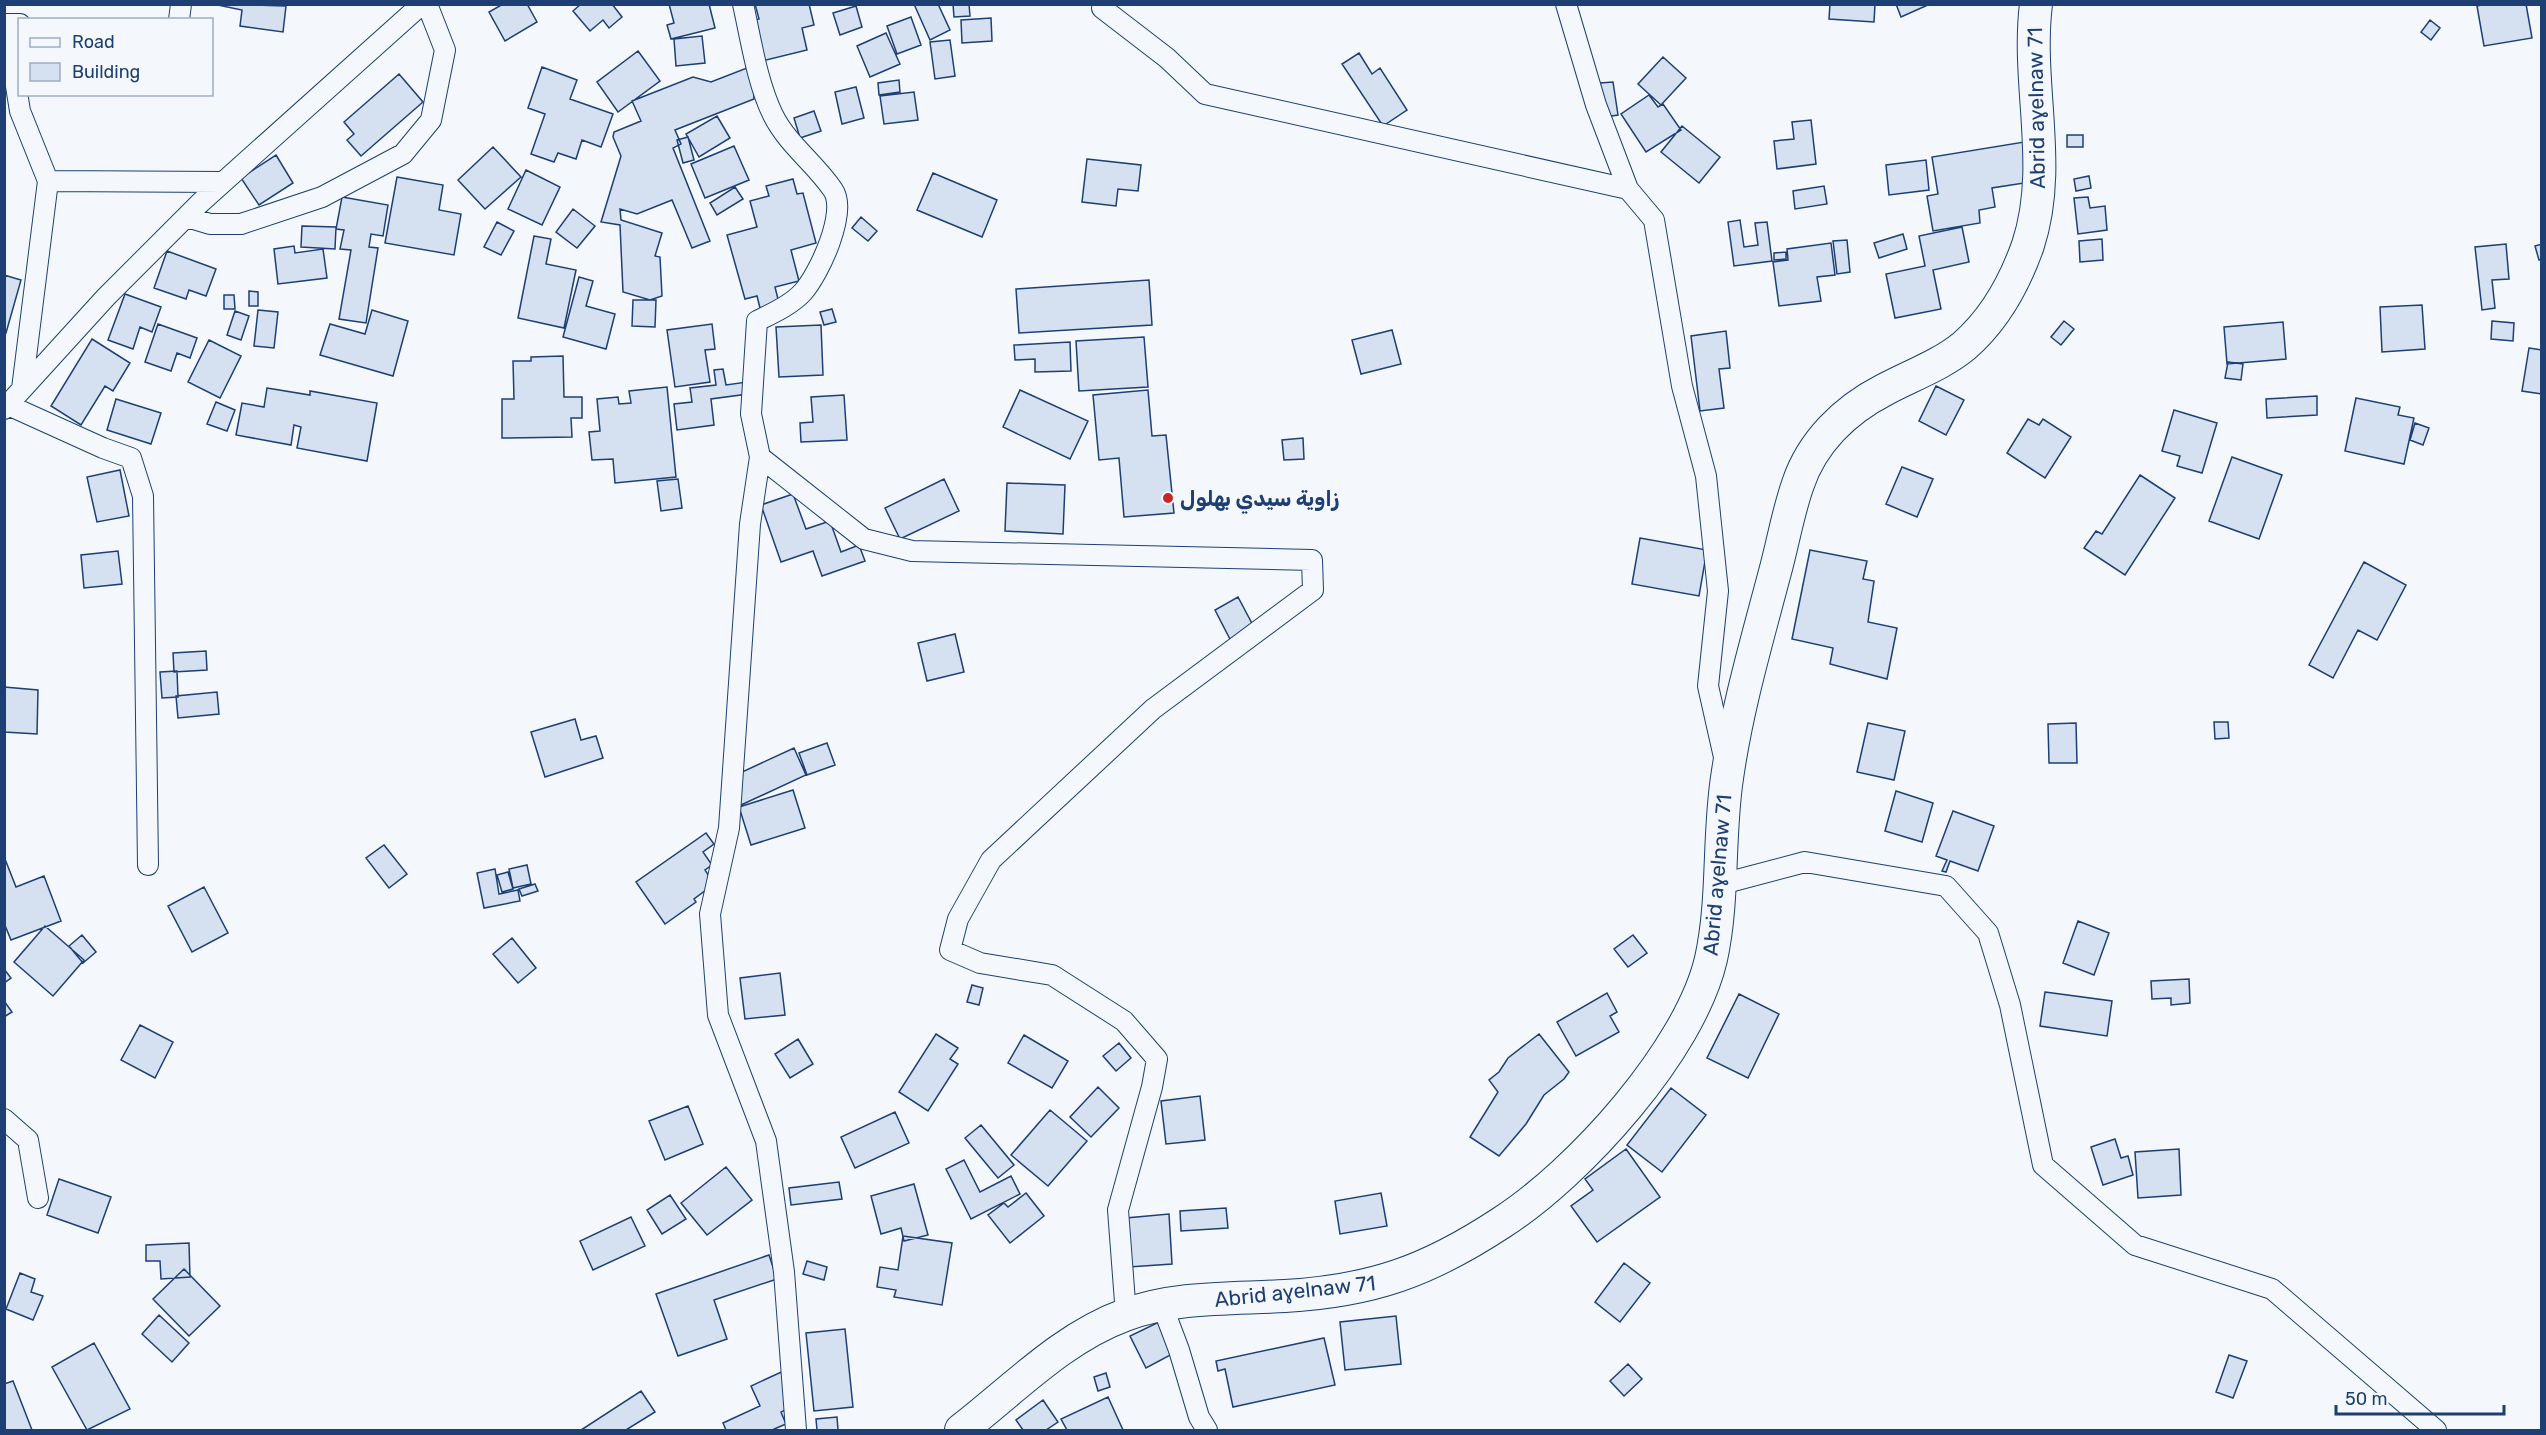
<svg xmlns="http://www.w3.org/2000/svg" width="2546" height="1435" viewBox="0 0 2546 1435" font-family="Rubik,'Noto Naskh Arabic',sans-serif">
<rect width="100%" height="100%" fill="#f4f7fb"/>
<path fill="#d5e0f0" stroke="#1d3f73" stroke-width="1.5" d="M213,4l73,2 -3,26 -43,-6 2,-16z
M503,4h24l10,18 -32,19 -16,-29z
M581,4h31l10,13 -13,11 -6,-8 -13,11 -17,-20z
M669,4h40l6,24 -44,11 -4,-14 7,-2z
M755,4h54l5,21 -12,3 5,22 -45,11 -11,-40 8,-2z
M914,4h24l12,26 -20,10z
M953,4h16l1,12 -16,1z
M1830,4h45l-1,18 -45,-3z
M1896,4h34l-29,13z
M2485,4h41l6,34 -48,8 -7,-40z
M856,6l6,21 -22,8 -7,-22z
M911,17l10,28 -24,9 -10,-28z
M991,18l1,23 -30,2 -1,-23z
M2430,20l10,8 -9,12 -10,-8z
M886,33l14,31 -30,13 -13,-31z
M702,36l3,27 -29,3 -2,-27z
M950,40l5,36 -20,3 -5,-37z
M638,51l22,30 -42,31 -21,-30z
M1359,53l13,21 8,-6 27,42 -24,16 -41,-62z
M1663,57l23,21 -25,27 -23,-21z
M752,66l2,33 -79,31 6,14 -8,4 37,93 -18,7 -20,-48 -35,14 -17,-5 1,11 41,13 -7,23 5,1 2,39 -12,4 -27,-8 -3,-67 -19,-3 20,-66 -8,-19 1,-5 27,-11 -9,-20 61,-24 18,5z
M542,67l35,13 -7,19 43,15 -12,33 -19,-7 -6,19 -18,-6 -4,9 -23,-8 14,-40 -17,-6z
M399,74l24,28 -62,54 -14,-16 7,-6 -10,-12z
M899,80l1,12 -21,3 -1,-12z
M1613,82l5,33 -13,2 -5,-34z
M856,87l8,31 -22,6 -7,-32z
M914,92l4,28 -34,4 -4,-28z
M1649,95l9,12 5,-3 18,26 -35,22 -25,-38z
M814,111l7,20 -21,7 -6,-20z
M717,116l13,22 -31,19 -13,-23z
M1811,120l5,44 -39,5 -3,-28 20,-2 -2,-17z
M1682,126l38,31 -21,26 -38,-31z
M2067,135h16v12h-16z
M688,137l6,23 -11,3 -6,-23z
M2024,142l7,40 -39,6 3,19 -16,3 1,13 -47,8 -6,-35 11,-2 -6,-37z
M734,146l15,34 -44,18 -14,-34z
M493,147l28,30 -36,32 -27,-29z
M276,155l17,28 -34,22 -18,-27z
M1087,159l54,6 -3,26 -20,-2 -2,17 -34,-4z
M1926,160l3,30 -40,5 -3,-30z
M526,170l34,17 -18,38 -34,-16z
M933,173l64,27 -15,37 -65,-27z
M2089,176l2,12 -15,3 -2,-12z
M397,177l46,8 -4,25 22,4 -7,41 -69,-12z
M793,179l4,15 6,-1 13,50 -25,7 8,31 -24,6 5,20 -19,5 -4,-16 -12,3 -18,-64 30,-8 -7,-26 19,-5 -3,-10z
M1824,186l3,18 -32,5 -2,-18z
M735,187l8,12 -26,16 -7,-12z
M342,197l46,8 -5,31 -12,-2 -2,13 9,1 -12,75 -27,-4 12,-69 -11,-1 4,-19 -8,-1z
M2088,197l2,11 15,-2 2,24 -29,4 -4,-36z
M573,209l22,17 -18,22 -21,-16z
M861,217l16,14 -9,10 -16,-13z
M1740,220l4,27 14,-2 -3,-22 12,-1 5,39 -38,5 -6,-44z
M497,222l17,9 -13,24 -17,-8z
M302,226l34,1 -1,22 -34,-2z
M1962,227l7,35 -36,8 8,39 -46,9 -9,-44 39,-8 -6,-30z
M1903,234l4,15 -28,9 -5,-15z
M534,236l17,3 -5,25 30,6 -12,58 -46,-10z
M2102,239l1,21 -23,2 -1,-21z
M1847,240l3,32 -13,2 -4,-33z
M1831,243l4,32 -18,2 4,24 -42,5 -6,-44 15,-2 -1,-11z
M2506,244l3,35 -17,1 3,28 -13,2 -7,-63z
M2542,244v15l-3,1 -4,-14z
M294,246l1,7 28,-4 4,29 -49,6 -4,-35z
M167,251l49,18 -10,27 -17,-6 -3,9 -32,-11z
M1786,252v7l-12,1v-7z
M4,275l17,5 -15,53 -2,-1z
M579,277l14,4 -7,25 29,8 -9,35 -43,-12z
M1149,280l3,45 -133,8 -3,-44z
M249,291l9,1v14h-9z
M125,294l36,13 -9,25 -12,-5 -7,22 -25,-9z
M224,295h10l1,14h-11z
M633,300h23l-1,27 -23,-1z
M2422,305l3,44 -43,3 -2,-45z
M832,309l4,13 -12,3 -4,-13z
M258,310l20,2 -4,36 -20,-2z
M372,310l36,11 -15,55 -73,-21 10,-31 35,10z
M235,311l14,5 -8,24 -14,-5z
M2064,321l10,8 -13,16 -10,-8z
M2492,321l22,2 -1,18 -22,-2z
M2283,322l3,37 -59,5 -3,-37z
M158,324l39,14 -7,20 -13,-5 -6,18 -26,-9z
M712,324l3,25 -10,1 5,32 -35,5 -8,-57z
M821,325l2,50 -44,2 -3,-50z
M1392,330l9,34 -40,10 -9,-34z
M1726,331l4,37 -11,1 5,39 -24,3 -9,-75z
M1144,337l4,50 -69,4 -3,-50z
M92,339l38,24 -17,28 -8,-5 -24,39 -30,-19z
M209,340l32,16 -21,42 -32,-16z
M1070,342l1,29 -36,1v-13l-20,1 -1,-15z
M2529,348l13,2v44l-20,-3z
M563,356l1,41h18v21h-11l1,19 -70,1v-39h12l-1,-38h18v-4z
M2228,362l15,2 -2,16 -16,-2z
M723,369l3,16 21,-3 1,12 -37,5 3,26 -37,5 -3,-26 18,-2 -2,-14 26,-3 -2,-15z
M1936,386l28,14 -18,35 -27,-14z
M667,387l9,90 -61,6 -2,-24 -21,1 -3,-28 11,-1 -3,-32 21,-2 1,7 12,-1 -2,-12z
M267,388l43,7v-4l67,12 -10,58 -70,-13 4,-21 -7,-2 -3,20 -55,-10 6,-32 22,4z
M1020,390l68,31 -18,38 -67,-32z
M1148,390l4,46 14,-1 8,78 -50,4 -5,-59 -20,2 -6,-65z
M844,395l3,45 -46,2 -1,-19 13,-1 -2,-25z
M2317,396v19l-50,3 -1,-19z
M2356,398l44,9 -2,8 16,3 -10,46 -59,-13z
M116,399l45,14 -10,31 -44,-14z
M216,402l19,8 -8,21 -20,-7z
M2174,410l43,13 -15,50 -25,-7 3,-10 -18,-5z
M2028,419l11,6 4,-6 28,18 -26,41 -38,-25z
M2415,423l14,5 -6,17 -13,-5z
M1303,438l1,21 -20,1 -2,-20z
M2232,457l50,18 -23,64 -50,-18z
M1902,467l31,12 -16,38 -31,-13z
M120,470l9,46 -32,6 -10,-45z
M2140,475l35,23 -50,77 -41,-27 12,-17 6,3z
M678,479l4,29 -21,3 -4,-30z
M944,479l15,32 -59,28 -15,-31z
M1007,483l58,2 -2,49 -58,-3z
M793,494l13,35 24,-8 11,31 18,-7 6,16 -43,15 -9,-25 -32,11 -20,-57z
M1640,538l67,12 -8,46 -67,-12z
M1810,550l57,11 -4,18 11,2 -6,41 29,6 -10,51 -57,-15 3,-16 -41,-9z
M118,551l4,33 -38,4 -3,-33z
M2364,562l42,23 -29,55 -19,-10 -25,48 -24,-13z
M1238,597l18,34 -24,12 -17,-33z
M955,634l9,38 -37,9 -9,-38z
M206,651l1,19 -33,2 -1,-19z
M177,671l1,26 -16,1 -2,-26z
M4,687l34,3 -1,44 -33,-2z
M217,692l2,22 -41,4 -2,-22z
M575,719l6,21 15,-4 7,22 -58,19 -14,-45z
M2214,722h14l1,16 -14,1z
M1868,723l37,8 -11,49 -37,-8z
M2076,723l1,40h-28l-1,-39z
M827,743l8,22 -28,10 -8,-22z
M794,748l12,27 -65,30 -12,-27z
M793,790l12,38 -54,17 -12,-38z
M1896,791l37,12 -11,39 -37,-11z
M1953,811l41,15 -16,45 -28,-10 -4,11 -4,-1 5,-11 -11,-4z
M706,833l8,11 -11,8 9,13 -7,5 9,14 -20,15 2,3 -31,22 -29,-42z
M384,845l23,29 -18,14 -23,-30z
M5,859l11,28 28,-11 17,45 -50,19 -7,-17z
M527,865l4,19 -18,4 -4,-19z
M495,869l4,25 19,-4 2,11 -36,7 -7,-35z
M508,872l5,17 -11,3 -5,-17z
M535,884l3,7 -16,5 -3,-7z
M204,887l24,46 -36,19 -24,-46z
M2078,921l31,12 -15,42 -31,-12z
M45,926l39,34 -31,36 -39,-34z
M82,935l14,17 -13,11 -14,-17z
M1633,935l14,18 -19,14 -14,-18z
M512,938l24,30 -18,15 -25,-29z
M4,969l7,9 -7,5z
M780,973l5,42 -40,4 -5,-41z
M2189,979l1,24 -19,2v-7l-19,1 -1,-18z
M972,985l11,3 -4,17 -12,-3z
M2045,992l67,9 -5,35 -67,-10z
M1607,993l10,19 -7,4 9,16 -43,24 -19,-34z
M1739,994l40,20 -31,64 -41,-20z
M4,1001l8,11 -8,5z
M140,1025l33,17 -18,36 -34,-18z
M936,1034l22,14 -8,11 8,5 -30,47 -29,-19z
M1539,1034l30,38 -5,7 -20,16 -18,29 -27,32 -29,-19 28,-45 -9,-12 10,-8 9,-14z
M1024,1035l44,26 -16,27 -44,-25z
M798,1039l15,25 -23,14 -15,-24z
M1119,1043l12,15 -15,13 -13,-15z
M1098,1087l21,21 -28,29 -21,-20z
M1671,1088l35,27 -44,57 -35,-27z
M1200,1096l5,44 -39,4 -5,-43z
M688,1106l15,38 -38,16 -16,-39z
M1050,1110l37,31 -39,45 -37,-31z
M895,1112l14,31 -54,25 -14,-31z
M981,1125l33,40 -16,13 -33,-40z
M2115,1139l6,19 7,-2 5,19 -30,10 -12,-38z
M1626,1149l34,48 -63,45 -26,-36 22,-16 -8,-11z
M2179,1149l2,46 -43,3 -3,-46z
M964,1160l16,32 31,-16 9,18 -49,25 -25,-50z
M726,1167l26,33 -45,35 -26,-32z
M59,1179l52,18 -13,36 -51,-18z
M839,1182l3,17 -51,6 -2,-17z
M914,1184l14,51 -24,6 -3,-13 -20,6 -10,-38z
M1026,1193l18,23 -34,27 -22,-28 16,-12 4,4z
M1381,1193l6,33 -47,8 -5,-33z
M670,1195l16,24 -24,15 -15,-24z
M1226,1208l2,20 -47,3 -1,-20z
M1169,1214l3,50 -43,3 -3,-49z
M631,1217l14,29 -52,24 -13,-29z
M903,1236l49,7 -10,62 -48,-8 2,-7 -19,-3 3,-20 18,3z
M189,1243l1,34 -29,2 -1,-18h-14v-16z
M769,1255l8,24 -63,21 13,39 -49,17 -22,-62z
M807,1261l20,6 -3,13 -21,-6z
M1624,1263l26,20 -30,39 -25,-20z
M184,1269l36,37 -31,30 -36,-37z
M20,1273l15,6 -4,13 12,4 -10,24 -27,-11z
M159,1315l30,28 -17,19 -30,-28z
M1396,1316l5,48 -56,6 -5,-48z
M1161,1321l15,31 -30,16 -16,-32z
M845,1329l8,78 -39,4 -8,-78z
M1324,1338l11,47 -102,22 -8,-38 -7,2 -2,-10z
M94,1343l36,66 -43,21 -35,-63z
M2229,1355l18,6 -14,37 -17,-6z
M1628,1364l14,15 -18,17 -14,-15z
M788,1369l16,32 -23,11 5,12 -14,6h-46l-3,-7 37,-17 -9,-20z
M1106,1373l4,14 -12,4 -4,-14z
M13,1381l19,49h-28v-46z
M641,1391l14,21 -29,18h-45z
M1108,1397l15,33h-56l-6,-11z
M1043,1400l15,22 -12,8h-23l-7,-10z
M837,1417l1,13h-21l-1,-11z"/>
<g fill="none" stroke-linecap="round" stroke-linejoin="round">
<defs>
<path id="street" d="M743,4c8,36 14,78 30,111 15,30 42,48 60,75 15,22 -14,84 -30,102 -12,13 -30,21 -46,29l-6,93 9,43 104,82 48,12 400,9 1,30 -160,119 -162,151 -33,59 -8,31 30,13 72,12 72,46 33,38 -5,28 -34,123 8,105
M1566,4l30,101 32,84
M1102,8l65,50 38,36 423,95 26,31 28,166 24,90 12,115 -10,95 16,71
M179,20l2,-16
M20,24h-14l14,87 28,70 -26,208
M48,181l175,1
M187,217l23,7h31l81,-27 81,-43 28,-34 14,-70 -18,-46
M8,405l95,43 28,10 12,38 5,369
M4,409l102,-112 94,-94 222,-199
M760,457l-10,67 -21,304 -19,86 8,101 48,126 18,131 12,158
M1718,885l87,-23 141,24 42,47 22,72 33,160 92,80 137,44 164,141
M4,1119l24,21 10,58
M1162,1305l17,45 20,67 8,13"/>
<path id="primary" d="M961,1430c52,-40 101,-92 164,-115 50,-19 108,-16 160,-19 87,-5 143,-25 216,-73 78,-50 189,-173 210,-264 13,-59 7,-122 16,-181 10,-70 30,-138 48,-206 8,-29 13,-60 23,-88 14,-42 47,-74 86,-94 26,-14 57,-25 80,-44 30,-26 51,-64 64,-101 26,-79 -2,-160 8,-241"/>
</defs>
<use href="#street" stroke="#1d3f73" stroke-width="22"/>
<use href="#primary" stroke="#1d3f73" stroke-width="34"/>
<use href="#street" stroke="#f4f7fb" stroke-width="20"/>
<use href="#primary" stroke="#f4f7fb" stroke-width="32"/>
</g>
<circle fill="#c62828" stroke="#f4f7fb" stroke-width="2" cx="1168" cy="498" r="6"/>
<g text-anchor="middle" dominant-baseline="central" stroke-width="4.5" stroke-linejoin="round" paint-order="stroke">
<g font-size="21" fill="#1d3f73" stroke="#f4f7fb">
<text transform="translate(2036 108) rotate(-91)">Abrid aɣelnaw 71</text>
<text transform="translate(1717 875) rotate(-85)">Abrid aɣelnaw 71</text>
<text transform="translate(1295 1291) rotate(-6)">Abrid aɣelnaw 71</text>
</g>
<g font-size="21" font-weight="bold" fill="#1d3f73" stroke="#f4f7fb" text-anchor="start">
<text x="1180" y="498">زاوية سيدي بهلول</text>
</g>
</g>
<rect width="2546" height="1435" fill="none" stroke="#1d3f73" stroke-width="12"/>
<rect x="18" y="18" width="195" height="78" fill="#f4f7fb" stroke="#9eadc5" stroke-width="1.5"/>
<rect x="30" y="38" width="30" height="9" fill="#f4f7fb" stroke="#9eadc5" stroke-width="1.5"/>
<text x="72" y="48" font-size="18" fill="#1d3f73">Road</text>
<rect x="30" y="63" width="30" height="18" fill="#d5e0f0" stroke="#9eadc5" stroke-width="1.5"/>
<text x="72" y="78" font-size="18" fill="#1d3f73">Building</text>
<path d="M2336 1405v9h168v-9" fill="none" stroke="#1d3f73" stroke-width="3"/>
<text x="2345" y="1405" font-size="18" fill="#1d3f73" stroke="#f4f7fb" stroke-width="4.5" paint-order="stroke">50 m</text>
</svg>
